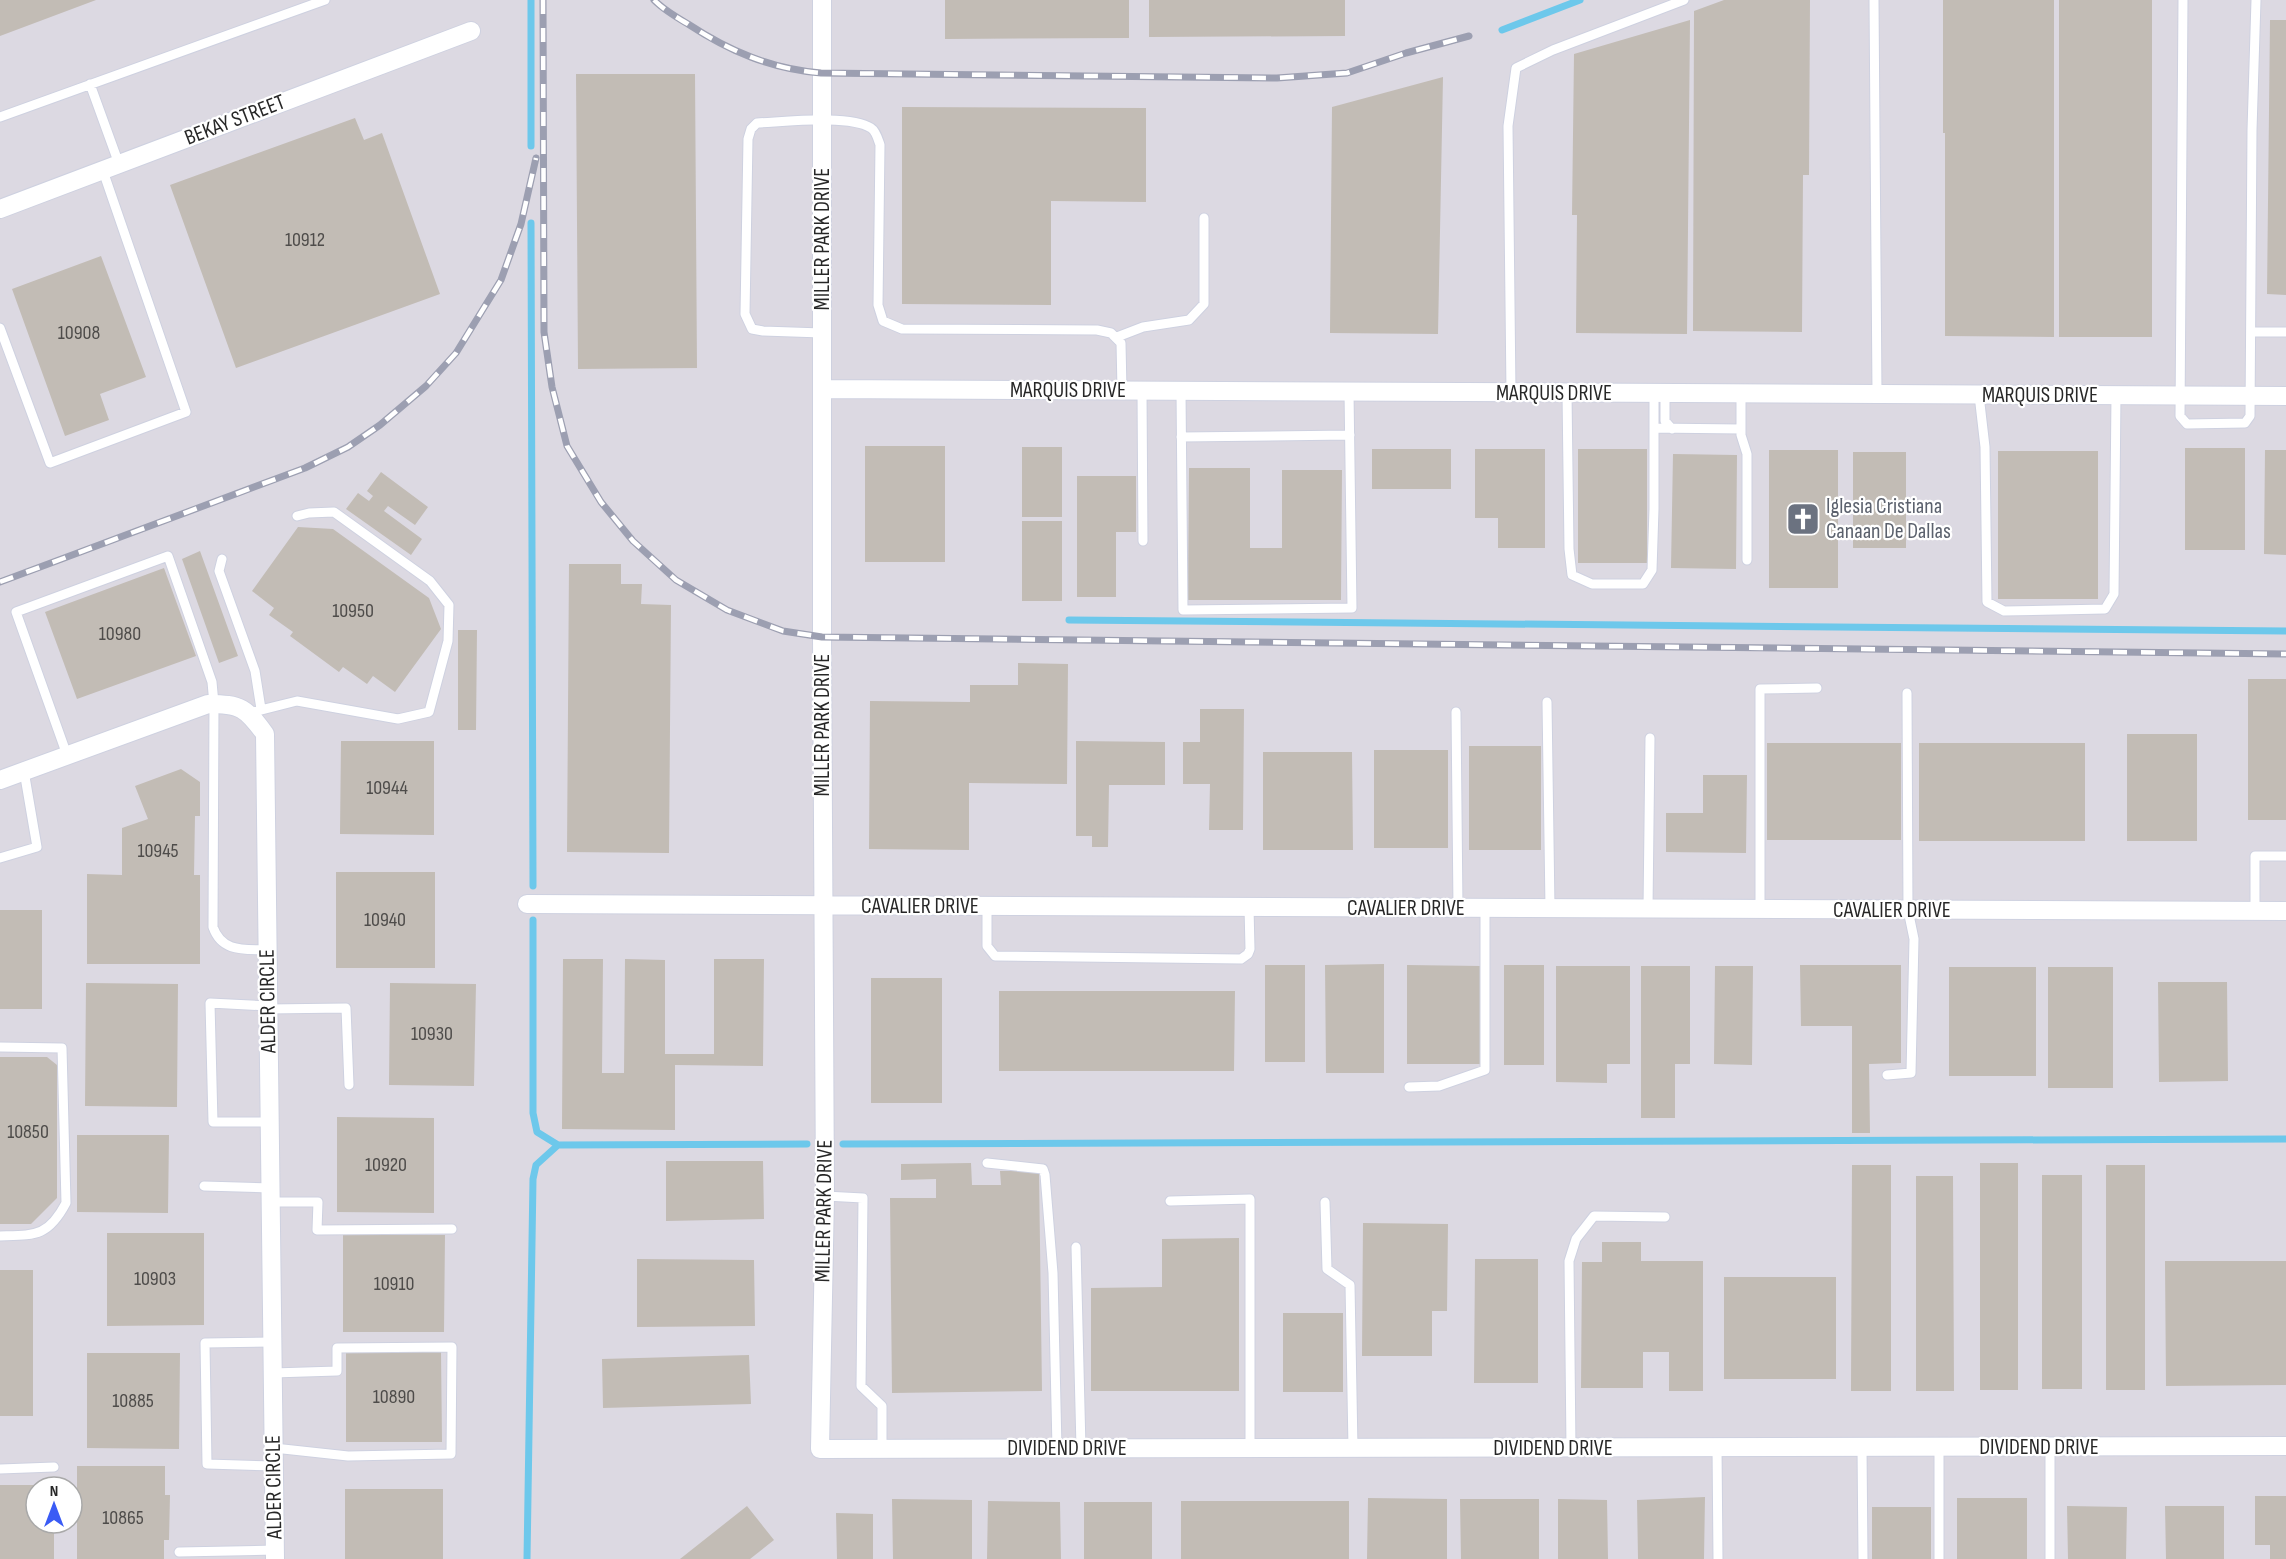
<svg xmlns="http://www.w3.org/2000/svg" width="2286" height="1559" viewBox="0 0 2286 1559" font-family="'Sofia Sans Condensed',sans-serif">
<rect width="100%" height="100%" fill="#eae2d9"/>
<path fill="#dcd9e2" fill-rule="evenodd" d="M0,0h2286v1559h-2286zM36,1487h36v36h-36z"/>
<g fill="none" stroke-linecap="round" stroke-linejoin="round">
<path stroke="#6dc8eb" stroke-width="7" d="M531,0v146
M1502,30l78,-30
M531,223l2,663
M1069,620l1217,11
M533,920v193l4,19 21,13 249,-1
M843,1144l1443,-5
M527,1559l6,-380 3,-14 22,-20"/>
</g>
<path fill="#c2bcb5" d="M0,0h96l-96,36z
M945,0h184v38l-184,1z
M1149,0h196v36l-196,1z
M1724,0h86l-1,175h-6l-1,157 -109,-1 1,-320z
M1943,0h111v337l-109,-1v-203h-2z
M2059,0h93v337h-93z
M1690,20l-3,314 -111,-1 1,-118h-5l2,-161z
M2270,20h16v275l-19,-1z
M576,74h119l2,294 -119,1z
M1443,77l-5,257 -108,-1 2,-226z
M902,107l244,1v94l-95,-1v104l-149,-1z
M355,118l9,22 18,-7 58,161 -204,74 -66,-183z
M101,256l45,121 -46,17 9,26 -44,16 -53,-147z
M865,446h80v116h-80z
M1022,447h40v70h-40z
M2185,448h60v102h-60z
M1372,449h79v40h-79z
M1475,449h70v99h-47v-30h-23z
M1578,449h69v114h-69z
M1769,450h69v138h-69z
M2265,450h21v105l-22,-1z
M1998,451h100v148h-100z
M1853,452h53v96h-53z
M1673,454l64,1 -1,114 -65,-1z
M1189,468h61v80h32v-78h60l-1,130h-153z
M381,472l47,35 -13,18 -27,-19 -4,5 38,28 -11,16 -65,-46 12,-16 11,8 4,-5 -6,-5z
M1077,476h59v56h-20v65h-39z
M1022,521h40v80h-40z
M298,527l35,2 96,69 12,31 -46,63 -22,-16 -6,8 -24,-17 -4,5 -49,-36 3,-4 -24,-17 5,-7 -22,-17z
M200,551l38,105 -19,7 -37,-104z
M569,564h52v20h21l-1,20 30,1 -2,248 -102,-1z
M164,568l32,88 -119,43 -32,-87z
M458,630h19l-1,100h-18z
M1018,663l50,1 -1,120 -98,-1v67l-100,-1 1,-148 100,1v-17h48z
M2248,679h38v141h-38z
M1200,709h44l-1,121h-34l1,-46h-27v-42h17z
M2127,734h70v107h-70z
M341,741h93v94l-94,-1z
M1076,741l89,1v43h-56l-1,62h-16v-11h-16z
M1767,743h134v97h-134z
M1919,743h166v98h-166z
M1469,746h72v104h-72z
M1374,750h74v98h-74z
M1263,752h89l1,98h-90z
M181,769l19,13v34h-5l-1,59h6v89h-113v-90l35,1v-47l26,-9 -13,-33z
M1703,775h44l-1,78 -80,-1v-39h37z
M336,872h99v96h-99z
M0,910h42v99h-42z
M563,959h40l-1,114h22l1,-114 40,1v94h49v-95h50l-1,107 -88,-1v65l-113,-1z
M1384,964v109h-58l-1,-108z
M1265,965h40v97h-40z
M1407,965l74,1v98h-74z
M1504,965h40v100h-40z
M1800,965h101v98l-32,1 1,69h-18v-107h-51z
M1556,966h74v98h-23v19l-51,-1z
M1641,966h49v98h-15v54h-34z
M1715,966h38l-1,99 -38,-1z
M1949,967h87v109h-87z
M2048,967h65v121h-65z
M871,978h71v125h-71z
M2158,982h69l1,99 -69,1z
M86,983l92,1 -1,123 -92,-1z
M390,983l86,1 -2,102 -85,-1z
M999,991h236l-1,80h-235z
M0,1057h47l10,8v133l-26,26h-31z
M337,1117l97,1v95l-97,-1z
M77,1135h92l-1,78 -91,-1z
M666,1161h97l1,58 -98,2z
M971,1163l1,22h29l-1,-14h39l3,220 -150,2 -2,-195h46v-19l-35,1v-16z
M1980,1163h38v227h-38z
M1852,1165h39v226h-40z
M2106,1165h39v225h-39z
M2042,1175h40v214h-40z
M1916,1176h37l1,215h-38z
M1363,1223l85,1 -1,87h-15v45h-70z
M107,1233h97v92l-97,1z
M343,1235h102l-1,97h-101z
M1239,1238v153h-148v-103l71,-1v-48z
M1602,1242h39v19h62v130h-34v-39h-26v36h-62l1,-126h20z
M637,1259l117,1 1,66 -118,1z
M1475,1259h63v124h-64z
M2165,1261h121v124l-120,1z
M0,1270h33v146h-33z
M1724,1277h112v102h-112z
M1283,1313h60v79h-60z
M346,1352h95l1,90h-96z
M87,1353h93l-1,96 -92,-1z
M749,1355l2,49 -148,4 -1,-49z
M77,1466h88v29h5l-1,45h-5v19h-87z
M0,1485h36v38h18v36h-54z
M345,1489h98v70h-98z
M2255,1496h31v63h-16v-14h-15z
M1705,1497l-1,62h-66l-1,-59z
M1368,1498l79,1v60h-80z
M1957,1498h70v61h-70z
M892,1499l80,1v59h-79z
M1460,1499h79v60h-78z
M1558,1499l49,1 1,59h-50z
M988,1501l72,1 1,57h-74z
M1181,1501h168v58h-168z
M1084,1502h68v57h-68z
M747,1506l27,34 -24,19h-70z
M2067,1506l60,1 -1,52h-58z
M2165,1506h59v53h-58z
M1872,1507h59v52h-59z
M836,1513l37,1v45h-36z"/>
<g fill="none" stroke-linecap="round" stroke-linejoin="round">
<defs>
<path id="lane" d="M1874,0l3,394
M2183,0l-3,416 7,8 58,-1 5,-7 2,-286 4,-130
M90,84l29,80
M0,117l325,-117
M0,328l50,135 136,-51 -83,-241
M2252,332h34
M822,333l-59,-2 -11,-2 -7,-15 3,-175 3,-10 6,-6c26,-1 93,-9 114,5 5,3 7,11 9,17l-2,160 5,16 19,8 195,1 14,3 10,10 1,47
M1117,337l26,-10 46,-7 15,-16v-86
M1142,391l1,150
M1181,391l2,219 169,-2 -3,-216
M1511,392l-3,-266 8,-58 37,-18 131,-50
M1567,393l2,156 3,26 20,9h51l9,-14 2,-61v-116
M1665,393v28l7,8
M1741,393v42l6,19v106
M1979,395l6,52 2,155 17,9 101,-2 9,-15 2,-199
M1654,428l87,1
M1181,437l169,-2
M222,559l-3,12 36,100 6,38
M1547,702l3,206
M1456,712l2,196
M249,713l48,-12 101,18 31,-7 19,-71 1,-36 -19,-24 -96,-69 -25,1 -12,3
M67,755l-51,-143 152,-56 44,126 2,22 -1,223c9,26 32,22 55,23
M0,858l37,-11 -13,-76
M987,906v40l8,10 246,3 7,-5 2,-5 -1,-42
M1648,909l2,-171
M1760,909v-220l57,-1
M2255,911v-55h31
M268,1006l-58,-3 3,119h57
M268,1009l78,-1 3,77
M0,1047l62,1 4,155c-18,34 -31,32 -66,33
M1887,1075l24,-2 3,-134 -6,-29 -1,-217
M1409,1087l30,-1 46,-16v-162
M987,1163l56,6 2,6 8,98 4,175
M204,1186l67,2
M825,1196l38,2 -2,188 21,20v43
M1170,1201l80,-2v249
M271,1202h47l-1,28 135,-1
M1325,1202l2,67 23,16 3,163
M1076,1247l5,201
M273,1342l-68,1 2,121 67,2
M273,1373l64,-2v-23l115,-1 -1,107 -103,2 -74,-8
M1717,1447l1,112
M1862,1447l1,112
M1939,1447v112
M2050,1447v112
M1571,1448l-2,-187 7,-22 18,-23 71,1
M0,1469l54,-2
M179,1552l96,-2"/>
<path id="street" d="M822,0v637l3,559 -5,253 1466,-3
M0,209l471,-178
M822,389l1464,7
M0,780l208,-76c33,0 38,4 57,30l10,825
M527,904l1759,7"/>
</defs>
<use href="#lane" stroke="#ced1e0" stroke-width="11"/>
<use href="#street" stroke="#ced1e0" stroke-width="20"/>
<use href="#lane" stroke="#fff" stroke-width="9"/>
<use href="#street" stroke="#fff" stroke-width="18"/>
<defs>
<path id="rail" d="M543,0l1,332 8,55 15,59 34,56 32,39 43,39 51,30 56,21 39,6 1464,17
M654,0c10,10 22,17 34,24 41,27 83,45 133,49l456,5 70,-5 59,-20 63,-17
M0,582l305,-114 43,-21 32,-22 46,-39 30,-33 45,-73 20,-56 15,-66"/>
</defs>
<use href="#rail" stroke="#9c9fb1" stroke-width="7"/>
<use href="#rail" stroke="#fff" stroke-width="4.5" stroke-dasharray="14" stroke-linecap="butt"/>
</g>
<defs>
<symbol id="church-square" viewBox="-11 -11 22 22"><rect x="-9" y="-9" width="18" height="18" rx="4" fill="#6b7280" stroke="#fff"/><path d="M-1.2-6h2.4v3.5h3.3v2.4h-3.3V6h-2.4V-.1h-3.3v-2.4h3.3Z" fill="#fff"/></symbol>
</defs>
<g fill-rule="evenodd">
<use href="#church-square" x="1784" y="500" width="38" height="38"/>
</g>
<g text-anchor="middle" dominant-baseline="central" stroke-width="4.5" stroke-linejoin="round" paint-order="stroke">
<g font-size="20" fill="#4e4c4a">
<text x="305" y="240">10912</text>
<text x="79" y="333">10908</text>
<text x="353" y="611">10950</text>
<text x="120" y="634">10980</text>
<text x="387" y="788">10944</text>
<text x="158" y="851">10945</text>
<text x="385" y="920">10940</text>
<text x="432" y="1034">10930</text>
<text x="28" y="1132">10850</text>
<text x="386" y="1165">10920</text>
<text x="155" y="1279">10903</text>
<text x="394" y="1284">10910</text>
<text x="394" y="1397">10890</text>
<text x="133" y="1401">10885</text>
<text x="123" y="1518">10865</text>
</g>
<g font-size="22" fill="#272727" stroke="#fff">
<text transform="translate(235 120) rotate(-21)">BEKAY STREET</text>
<text transform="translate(822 239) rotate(-90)">MILLER PARK DRIVE</text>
<text x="1068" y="390">MARQUIS DRIVE</text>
<text x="1554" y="393">MARQUIS DRIVE</text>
<text x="2040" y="395">MARQUIS DRIVE</text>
<text transform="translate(822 725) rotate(-90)">MILLER PARK DRIVE</text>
<text x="920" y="906">CAVALIER DRIVE</text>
<text x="1406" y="908">CAVALIER DRIVE</text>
<text x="1892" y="910">CAVALIER DRIVE</text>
<text transform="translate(268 1001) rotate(-91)">ALDER CIRCLE</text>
<text transform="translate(824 1211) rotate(-89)">MILLER PARK DRIVE</text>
<text x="2039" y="1447">DIVIDEND DRIVE</text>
<text x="1067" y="1448">DIVIDEND DRIVE</text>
<text x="1553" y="1448">DIVIDEND DRIVE</text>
<text transform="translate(274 1487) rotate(-91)">ALDER CIRCLE</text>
</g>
<g font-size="22" fill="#5b616d" stroke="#fff" text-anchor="start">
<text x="1826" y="506">Iglesia Cristiana<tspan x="1826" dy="25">Canaan De Dallas</tspan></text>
</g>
</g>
<g transform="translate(54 1505)"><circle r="28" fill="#ffffff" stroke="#a9a9a9" stroke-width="1.5"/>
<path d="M0-4.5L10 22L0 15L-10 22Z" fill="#3a5bf5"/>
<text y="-9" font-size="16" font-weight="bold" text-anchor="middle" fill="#272727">N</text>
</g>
</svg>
